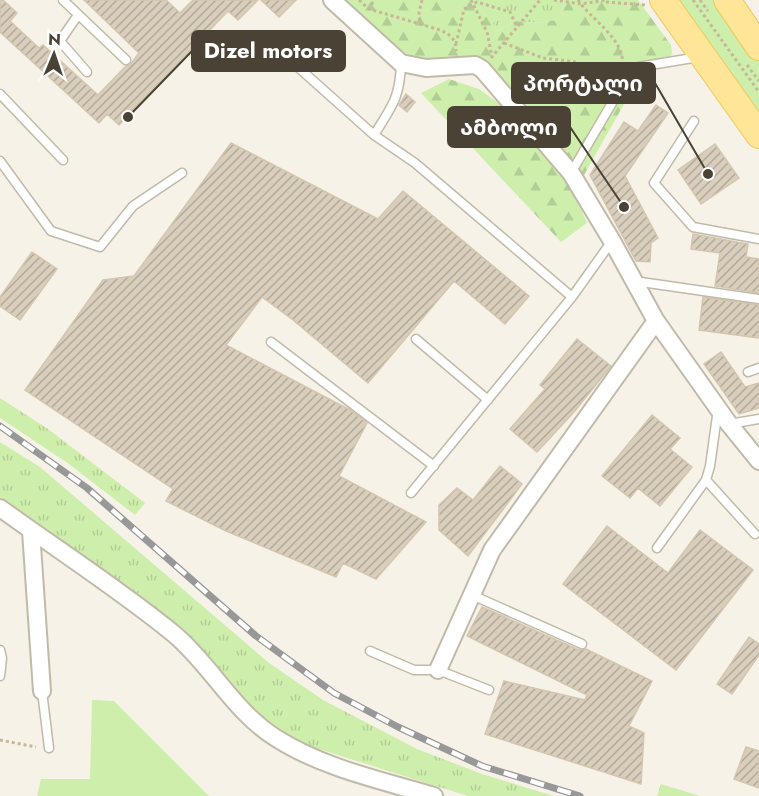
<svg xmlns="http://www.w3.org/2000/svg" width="759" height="796" viewBox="0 0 759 796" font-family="Jost,'Noto Sans Georgian',sans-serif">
<defs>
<pattern id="grass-tufts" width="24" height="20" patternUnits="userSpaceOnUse" patternTransform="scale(1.5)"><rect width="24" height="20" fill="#ceeeac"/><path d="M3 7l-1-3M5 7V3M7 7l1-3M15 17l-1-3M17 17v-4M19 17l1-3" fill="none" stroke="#b2cd95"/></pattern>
<pattern id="forest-firs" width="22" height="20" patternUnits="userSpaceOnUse" patternTransform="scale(1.5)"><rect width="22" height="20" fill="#ceeeac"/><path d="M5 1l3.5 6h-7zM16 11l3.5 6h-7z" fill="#b2cd95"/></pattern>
<pattern id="building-hatch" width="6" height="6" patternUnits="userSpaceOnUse" patternTransform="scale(1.5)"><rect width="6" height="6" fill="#d9cebc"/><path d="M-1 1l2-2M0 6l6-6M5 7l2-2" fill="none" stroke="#b2a99a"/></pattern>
</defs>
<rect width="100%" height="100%" fill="#f6f2e8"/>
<path fill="url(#grass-tufts)" d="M499,0h65l-2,19 -24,4 -23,-2 -17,11 -5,-8z
M0,398l48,31 97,74 -10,12 -66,-51 -69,-46z
M0,442l40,25 229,196 54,37 94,49 65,25 72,22h-86l-162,-51 -54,-34 -219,-189 -33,-25z
M661,784l39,12h-43z"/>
<path fill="url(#forest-firs)" d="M343,0h156l-6,24 5,8 17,-11 23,2 24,-4 2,-19h74l33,45 1,9 -5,7 -22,6 -61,108 -87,-100 -48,-15 -29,-1 -15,-6 -19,-11z
M449,79l30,10 51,37 40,57 17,40 -26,19 -140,-149z"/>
<path fill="#ceeeac" d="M675,0h41l43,61v56z
M92,700l22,1 95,95h-172l4,-17h49z"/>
<path fill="url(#building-hatch)" stroke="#d4c6ae" stroke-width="1.5" d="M0,0h3l14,13 -7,8 29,27 4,-3 55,50 28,-29 4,-1 9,-12 -55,-53h82l14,13 13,-13h65l-20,20 -10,-9 -109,114 -12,-11 -8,9 -99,-91z
M261,0h35l-17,17z
M406,94l9,8 -8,10 -8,-7z
M656,105l12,8 -43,63 33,62 -7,5 -1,19 -14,-1 -46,-86 34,-53 14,9z
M231,143l147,76 25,-28 126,105 -24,28 -51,-43 -86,102 -75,-63 -31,-23 -36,48 124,65 17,13 -28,53 87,46 -50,57 -33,-16 -7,14 -110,-46 -60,-30 7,-12 -148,-99 78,-110 31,-4z
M715,144l24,34 -38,26 -23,-34z
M693,234l55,10 -2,13 13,2v34l-44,-7 5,-33 -29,-4z
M32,252l25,17 -37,51 -20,-14v-9z
M703,297l56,8v33l-60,-8z
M577,339l34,27 -37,46 -37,40 -27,-23 35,-40 -5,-4z
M721,352l24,35 14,-4v25l-20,6 -35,-50z
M652,415l28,23 -10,11 22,18 -32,39 -22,-18 -8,10 -28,-22z
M500,466l22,18 -54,72 -29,-26v-25l18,-17 16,12z
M607,526l61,47 32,-43 53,40 -77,100 -113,-86z
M482,607l97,43 7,-1 66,32 -23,45 15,7 -3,51 -156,-50 19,-53 81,19 2,-5 -120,-59z
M749,637l10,7v11l-27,39 -15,-10z
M746,747l13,4v37l-25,-9z"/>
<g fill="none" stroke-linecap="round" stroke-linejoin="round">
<defs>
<path id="lane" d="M63,0l63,60
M78,15l-18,26 27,31
M263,36l111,99 41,28 157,134
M0,94l63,66
M694,121l-40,62 39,44 66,12
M374,135c18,-29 26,-37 27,-72
M0,161l51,70 49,16 33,-41 49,-33
M571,173l58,-99 9,-7 61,-10
M634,281l125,18
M416,339l72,61
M271,342l163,124
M748,372l11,-4
M729,424l30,-5
M706,480l49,54
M411,493l161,-196 40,-56
M657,548l49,-68 4,-14 8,-57
M472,595l110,49
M0,650l2,8 -2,18
M370,651l44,19h24l51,20
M42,691l7,57"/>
<path id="street" d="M332,0l69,63 25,5 49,-3 7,4 89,104 41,68 44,80 73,103 30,37
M0,508c58,42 119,81 174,126 37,31 60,78 102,104 47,30 104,42 158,58
M31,531l11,160
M438,670l54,-120 164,-229"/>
<path id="primary" d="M663,0l96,135
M727,0l32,47"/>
</defs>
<use href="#lane" stroke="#c2baa9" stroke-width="11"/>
<use href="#street" stroke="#c2baa9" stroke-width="20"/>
<use href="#primary" stroke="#f1c85a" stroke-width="28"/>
<path stroke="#c6b798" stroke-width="3" stroke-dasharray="3 3" stroke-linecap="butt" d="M359,0l10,9 51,15
M422,0l-3,12 1,12c15,5 37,7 36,27
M471,0l16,32 5,25
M554,0l27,4 25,-4
M578,0c14,21 44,36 45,64
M693,0l66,92
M700,0l8,11
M606,2l39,3
M369,10l5,-10
M504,43l39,15 33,4 38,18
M456,44l8,-35 13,-7 33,10 7,15
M491,58l49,-58
M747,65l12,16
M0,740l36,7"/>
<use href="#lane" stroke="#fff" stroke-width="8"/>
<use href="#street" stroke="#fff" stroke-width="16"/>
<use href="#primary" stroke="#ffe597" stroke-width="26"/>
<defs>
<path id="rail" d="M0,426l87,62 169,148 78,57 64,34 84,39 98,30"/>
</defs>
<use href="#rail" stroke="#989898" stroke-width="7"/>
<use href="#rail" stroke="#fff" stroke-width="4.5" stroke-dasharray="14" stroke-linecap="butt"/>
</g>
<path fill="none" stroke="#4a4235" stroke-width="2" d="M128 117L192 51M708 174L655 83M624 207L570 127"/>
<g fill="#4a4235" stroke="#fff" stroke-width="2">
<circle cx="128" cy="117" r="6"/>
<circle cx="708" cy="174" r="6"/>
<circle cx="624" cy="207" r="6"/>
</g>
<g fill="#4a4235" stroke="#4a4235" stroke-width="2">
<rect x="192" y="31" width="153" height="40" rx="6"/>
<rect x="512" y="63" width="143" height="40" rx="6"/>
<rect x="448" y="107" width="122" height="40" rx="6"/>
</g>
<g font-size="22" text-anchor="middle" font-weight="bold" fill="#fff">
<text x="268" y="58">Dizel motors</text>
<text x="583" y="91">პორტალი</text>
<text x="509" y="135">ამბოლი</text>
</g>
<g transform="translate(54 54) rotate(2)" stroke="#ffffff" stroke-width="4.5" paint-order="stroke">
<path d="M0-4.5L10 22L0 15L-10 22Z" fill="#4a4235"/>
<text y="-9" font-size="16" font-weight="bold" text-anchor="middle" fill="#4a4235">N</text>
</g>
</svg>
